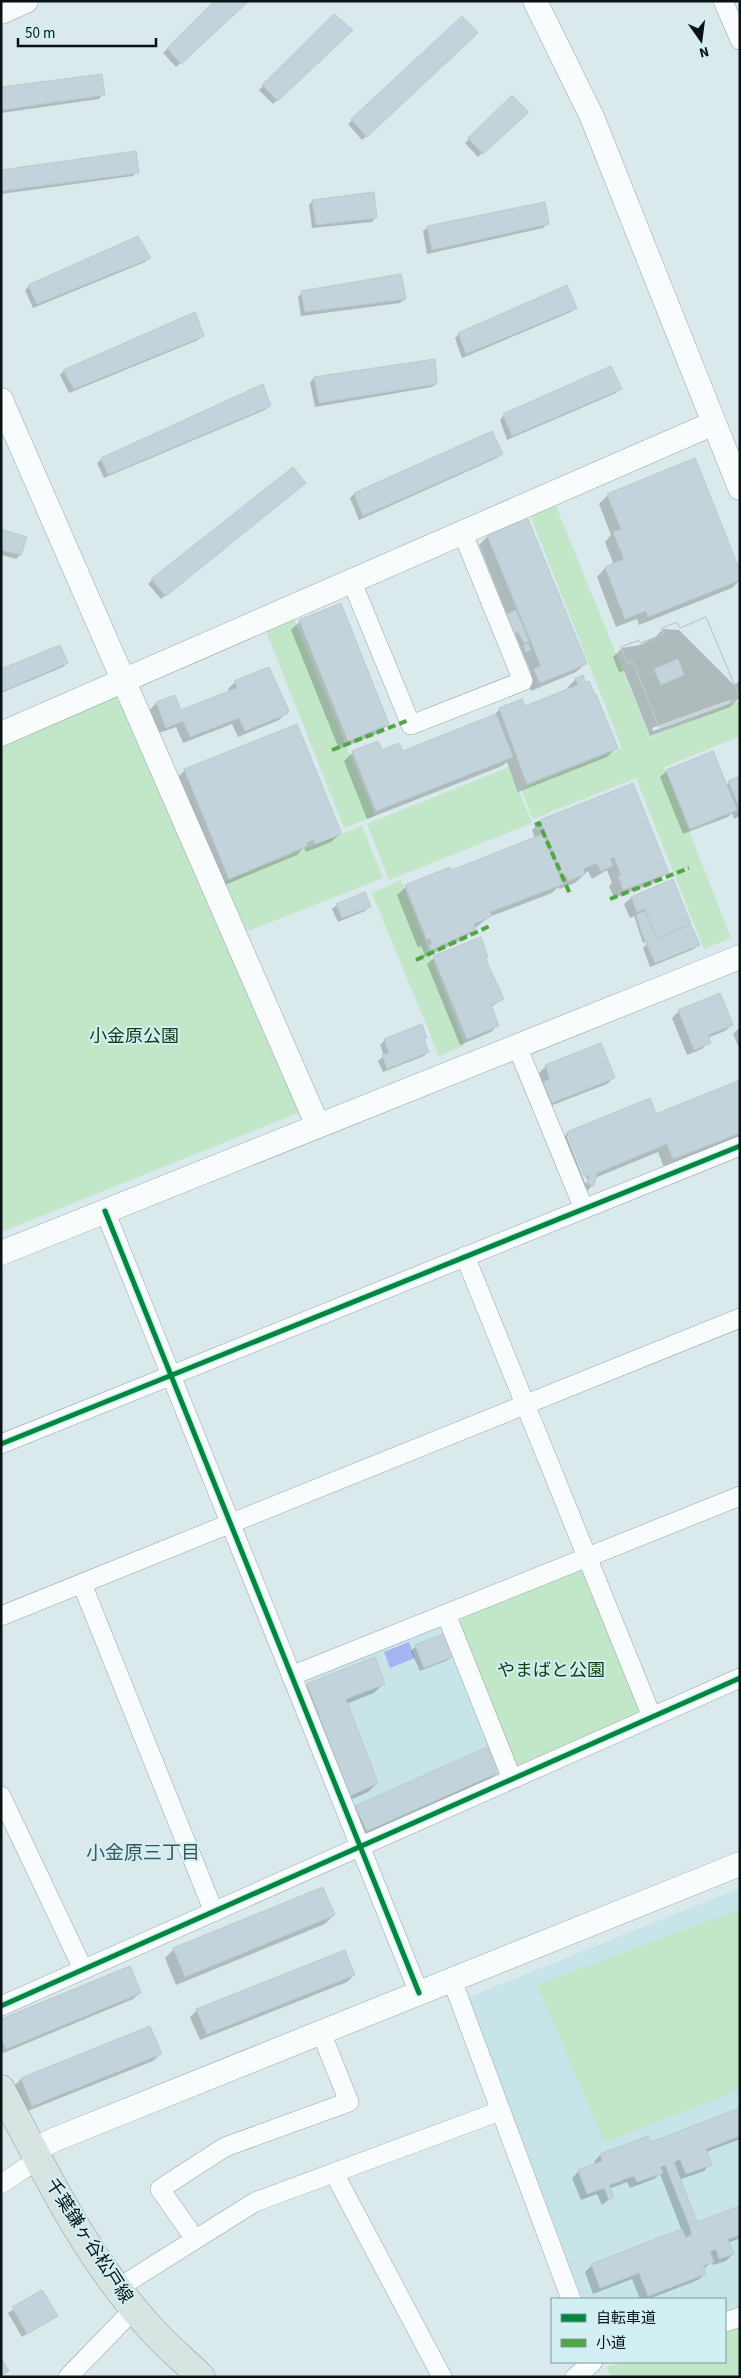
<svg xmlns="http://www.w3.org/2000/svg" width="741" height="2378" viewBox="0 0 741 2378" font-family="'Source Sans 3','Noto Sans JP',sans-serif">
<rect width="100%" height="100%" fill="#dae9ec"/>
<path fill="#c7e4e9" d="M440,1627l8,3 56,139 -4,7 -132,58 -4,-3 -58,-146 1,-6z
M740,1888v421l-15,4v-14h-143l-113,-302z"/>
<path fill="#c2e6c8" d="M555,504l95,233 90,-36v35l-76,31 67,171 -27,11 -68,-171 -103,41 -12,-30 101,-41 -92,-233z
M293,617l82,199 -31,12 -78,-197z
M123,681l187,427 -309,124v-498z
M509,767l23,56 -143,57 -22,-56z
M362,826l21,52 -137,54 -25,-49z
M401,880l64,165 -26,11 -67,-163z
M579,1570l7,3 55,136 -3,7 -118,51 -6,-3 -55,-138 3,-9z
M740,1909v181l-136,52 -67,-157z
M740,2327v50h-129l-4,-10 17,-5h101v-30z"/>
<path fill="#a6b5f2" d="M409,1642l6,16 -25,10 -6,-16z"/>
<path fill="#0003" fill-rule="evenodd" d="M216,1h31l-71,66 -13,-14z
M334,15l17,15 -78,74 -14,-14z
M462,17l14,16 -114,107 -14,-16z
M1,88l102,6 -4,5 -98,14z
M512,96l15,16 -49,45 -13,-14z
M1,171l136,1 -4,4 -132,18z
M313,201l63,16 -4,5 -60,6 -3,-23z
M547,224l-4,4 -116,26 -4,-23 5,-4z
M149,257l-4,5 -112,46 -8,-18 4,-4z
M302,293l103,6 -5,4 -99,13 -3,-19z
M575,308l-4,4 -109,46 -7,-20 4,-4z
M203,335l-5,5 -129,53 -9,-18 4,-4z
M314,378l122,5 -4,4 -117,20 -5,-25z
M621,388l-5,5 -109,47 -7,-20 4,-5z
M270,405l-5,5 -161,68 -7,-15 5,-4z
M501,454l-4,4 -138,62 -9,-22 4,-4z
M300,487l-139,112 -13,-15 4,-4z
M608,495l132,80v5l-8,8 -93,37 -2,-6 -21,8 -19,-50 8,-9 9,-3 -9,-23 6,-7 -12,-31z
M1,530l19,25 -4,4 -15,-4z
M488,536l97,128 -9,8 -45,19 -5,-12 5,-6 -16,-39 -4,1 -4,-20 -28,-70z
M300,621l88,103 -9,9 -40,16 -48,-119z
M663,629l16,1 55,55 6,-4v16l-10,10 -80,29 -26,-65 -5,1 -6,-15 9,-9 18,-3 14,-7zM730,700v3l-77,28 -1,-3z
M67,663l-4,4 -62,26v-23z
M576,679l40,69 -9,9 -89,35 -11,-30 -5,4 -135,53 -23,-58 9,-9 49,1 90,-36 7,-7 22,-9 3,7 44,-18 -1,-2z
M235,682l51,31 -7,7 -41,17 -6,-13 -49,19 -7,-16 -17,6 -9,-23 6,-7 18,-6 6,15 49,-20 -1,-3z
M185,770l155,64 -9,8 -25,10 -2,-4 -7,7 -77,32 -44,-108z
M667,771l58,14 15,-8v39l-6,3 -2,-6 -4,4 -45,17 -23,-57z
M541,821l126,51 -9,9 -44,17 -5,-12 3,-3 -5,-13 -15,9 -4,-8 -13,12 -16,6 -1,-2 -6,6 -63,24 -14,11 -9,10 -44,20 2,-5 -3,-7 -3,2 -21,-53 9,-8 45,-15 84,-34 -3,-8z
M672,881l18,43 -4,4 12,17 -4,4 -44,18 -7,-19 8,-8v2l32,-13v-3l-40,17 -9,-27 -4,2 -6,-14 7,-6z
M337,905l32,1 -4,5 -27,11 -6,-13z
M487,957l-3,2 19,39 -13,10 8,17 -7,7 -31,13 -33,-81 7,-6z
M679,1011l53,14 -7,6 -18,7 2,4 -7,7 -15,6 -15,-37z
M738,1029h2v21l-7,-16z
M426,1038l-3,2 5,12 -4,4 -41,16 -5,-11 6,-5 -4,-11 5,-5z
M546,1066l68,11 -7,7 -62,24 -8,-18 6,-6 -4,-11z
M740,1081v57l-76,29 -6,-15 -63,26 -2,7 -9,9 -25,-52 9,-9 88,-17zM567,1136h3l18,46 -3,1z
M416,1646l37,10 -5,4 -28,11 -9,-20z
M383,1684l-9,9 -28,11 31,79 -9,9 -27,12 -42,-110 9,-9z
M489,1748l10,23 -7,7 -132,59 -11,-23 7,-7z
M334,1915l-9,9 -149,61 -11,-27 9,-9z
M354,1975l-7,7 -147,58 -10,-23 7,-7z
M140,1993l-7,6 -132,55v-34z
M149,2027l11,27 -7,7 -128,51 -10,-27 6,-6z
M740,2109v30l-34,13 4,12 -6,7 -25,9 17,43 44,-16v31l-12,5 5,11 -7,7 -13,4 -1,-3 -9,7 2,5 -7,6 -49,19h-9l-8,-20 -39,15 -8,-22 7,-7 90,-34 -22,-57 -6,5 -24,9 -3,-6 -18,7 3,8 -10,8 -5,-11 -16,6 -9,-22 7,-7 16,-6 -1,-3 6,-7 47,-18 3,6z
M42,2291l14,25 -34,21 -14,-24z"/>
<path fill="#c2d3dc" stroke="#bec9cd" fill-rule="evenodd" d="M214,1h35l-68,63 -14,-16z
M334,14l19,16 -75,71 -16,-16z
M462,16l16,17 -111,104 -16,-18z
M102,74l3,21 -104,15v-23z
M512,95l17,17 -46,42 -15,-16z
M136,151l3,22 -138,18v-21z
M374,192l3,26 -61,7 -4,-25z
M545,202l4,22 -117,26 -5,-24z
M138,236l13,22 -114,46 -9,-19z
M401,274l5,25 -101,13 -4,-21z
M567,285l10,23 -111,46 -8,-21z
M195,312l9,24 -130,53 -11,-19z
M435,359l2,25 -118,19 -5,-26z
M611,366l11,23 -110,47 -9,-22z
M263,384l8,22 -163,69 -7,-17z
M492,431l11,23 -140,62 -9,-23z
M695,458l45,113v9l-92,37 -2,-6 -21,8 -20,-52 19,-8 -11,-27 8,-3 -14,-35z
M293,467l13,16 -140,113 -15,-17z
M528,519l59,145 -47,19 -6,-14 7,-3 -54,-131z
M1,529l26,8 -6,18 -20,-5z
M341,603l48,121 -41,17 -49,-121z
M516,610l13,31 -5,2 -6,-11 -5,2 -8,-19z
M706,617l34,81 -81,29 -26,-65 -5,2 -7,-17 18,-7 1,3 24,-9 -2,-6 15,-6 3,6zM678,659l6,16 -23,10 -7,-16z
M706,617l34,81 -81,29 -26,-65 -5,2 -7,-17 18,-7 1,3 24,-9 -2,-6 15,-6 3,6z
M528,643l3,7 -5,2 -3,-7z
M60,645l8,18 -67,29v-23z
M269,667l20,44 -2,3 -42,17 -6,-13 -49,19 -7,-16 -17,7 -10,-26 19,-7 6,15 56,-22 -3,-7z
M583,675l2,7 4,-1 6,14 1,-1 22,54 -91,36 -28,-76 23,-9 3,7 53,-21 -3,-7z
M496,714l17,43 -137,54 -24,-60 26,-10 4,9 17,-7 4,8z
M297,724l45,110 -27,10 -2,-4 -7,3 1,3 -78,33 -45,-110z
M713,751l24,59 -47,19 -24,-59z
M740,776v33l-12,-28z
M633,783l36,90 -46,17 -5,-14 3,-1 -7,-18 -4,1 3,8 -12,5 -4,-8 -14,6 2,5 -17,7 -2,-6 -3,2 -23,-57z
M543,834l20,50 -73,28 2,4 -18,8 2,5 -45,21 -2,-4 3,-2 -2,-6 -3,2 -22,-55 45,-18 2,3z
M673,879l18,45 -34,14 -12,-29 -8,3 -6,-15z
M365,892l6,15 -29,11 -6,-14z
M645,911l11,26 -11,5 -9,-27z
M691,925l9,20 -45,18 -9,-20z
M481,937l7,20 -3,1 19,41 -13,6 8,21 -32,13 -34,-83z
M720,993l13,32 -25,10 3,8 -17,7 -16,-40z
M422,1024l5,14 -3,1 5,13 -42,17 -5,-14 7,-2 -5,-14z
M601,1043l14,35 -63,25 -9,-21 7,-3 -5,-14z
M740,1080v53l-67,26 -6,-15 -70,29 -3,13 -7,-2 2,-9 -5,1 -17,-44 83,-34 6,16z
M445,1633l9,23 -30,12 -9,-23z
M375,1657l10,27 -39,15 32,84 -28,13 -43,-112z
M489,1746l11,26 -133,59 -12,-25z
M323,1887l12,28 -150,62 -12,-29z
M345,1950l10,25 -148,59 -11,-25z
M130,1966l11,27 -135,56 -5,-11v-19z
M150,2026l12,28 -130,52 -11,-28z
M740,2108v28l-34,13 6,16 -26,9 -6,-15 -6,3 23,60 -8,3 -24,-60 -5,2 3,6 -26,9 -3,-6 -25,9 5,12 -5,3 -5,-12 -17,6 -9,-24 24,-9 -2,-7 48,-18 3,6z
M740,2206v29l-12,4 6,15 -15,5 -3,-10 -6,3 4,10 -11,4 3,8 -58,22 -9,-23 -39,15 -9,-24 91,-35 4,9 6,-4 -3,-9z
M42,2290l16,26 -31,18 -15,-27z
M1,2358l8,13 -8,5z"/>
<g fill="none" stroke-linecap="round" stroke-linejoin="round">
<defs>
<path id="minor" d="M723,1l17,39
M352,582l59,143 112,-44 -60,-147
M517,1046l67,163
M105,1211l314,782
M465,1256l187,461
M1,1444l739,-298
M82,1584l132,328
M446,1614l66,165
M1,1616l739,-298
M291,1676l449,-180
M1,1796l82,173
M452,1980l119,319
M1,2006l739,-328
M334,2173l108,204
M1,2184l36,-24
M195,2239l-35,-50 65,-42 124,-45 -28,-70
M118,2288l137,-86 245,-91
M725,2322l15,-5
M68,2377l66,-68
M575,2377l18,-15"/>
<path id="tertiary" d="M535,1l57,116 148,371
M1,12l25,-11
M1,400l317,726
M1,734l713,-311
M1,1253l739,-296
M32,2150l24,-11 684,-275"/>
<path id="primary" d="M1,2089c46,86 88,175 156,246 14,15 30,28 44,42"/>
</defs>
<use href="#minor" stroke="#99a5a7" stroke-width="20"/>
<use href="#tertiary" stroke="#99a5a7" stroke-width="25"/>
<use href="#primary" stroke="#859e9c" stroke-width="29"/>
<use href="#minor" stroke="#f9fcfc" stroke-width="19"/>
<use href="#tertiary" stroke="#f9fcfc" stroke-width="24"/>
<use href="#primary" stroke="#d7e4e2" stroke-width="28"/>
<path stroke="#50a842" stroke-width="4" stroke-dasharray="8 4" stroke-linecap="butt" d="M332,750l77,-30
M535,825l4,-2 31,71
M610,899l79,-31
M416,960l76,-35"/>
<defs>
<path id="cycleway" d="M105,1211l314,782
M1,1444l739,-298
M1,2006l739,-328"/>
</defs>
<use href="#cycleway" stroke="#d2eff4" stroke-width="8"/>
<use href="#cycleway" stroke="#00873e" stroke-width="5"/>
</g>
<g text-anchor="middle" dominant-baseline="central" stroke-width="4" stroke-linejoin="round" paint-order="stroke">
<g font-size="18" fill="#0f410f" stroke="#d2eff4">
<text x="134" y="1036">小金原公園</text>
<text x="551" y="1670">やまばと公園</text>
</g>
<g font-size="18" fill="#091315" stroke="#d2eff4">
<text transform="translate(89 2241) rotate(57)">千葉鎌ヶ谷松戸線</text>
</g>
<g font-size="19" fill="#3d575c" stroke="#d2eff4">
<text x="143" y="1853">小金原三丁目</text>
</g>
</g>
<rect width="741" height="2378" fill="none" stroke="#091315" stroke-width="5"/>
<rect x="551" y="2298" width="175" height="65" fill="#d2eff4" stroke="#82979b"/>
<rect x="561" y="2314" width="25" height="8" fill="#00873e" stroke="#82979b"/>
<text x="596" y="2323" font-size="15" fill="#091315">自転車道</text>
<rect x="561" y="2339" width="25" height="8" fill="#50a842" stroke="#82979b"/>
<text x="596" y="2348" font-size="15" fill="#091315">小道</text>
<g transform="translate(701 40) rotate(166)" stroke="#d2eff4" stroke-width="4" paint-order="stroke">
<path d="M0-4L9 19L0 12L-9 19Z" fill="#091315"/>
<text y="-8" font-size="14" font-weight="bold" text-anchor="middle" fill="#091315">N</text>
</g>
<path d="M18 38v8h138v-8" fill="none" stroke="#091315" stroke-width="2.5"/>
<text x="25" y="38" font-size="15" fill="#091315" stroke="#d2eff4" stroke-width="4" paint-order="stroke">50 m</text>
</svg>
